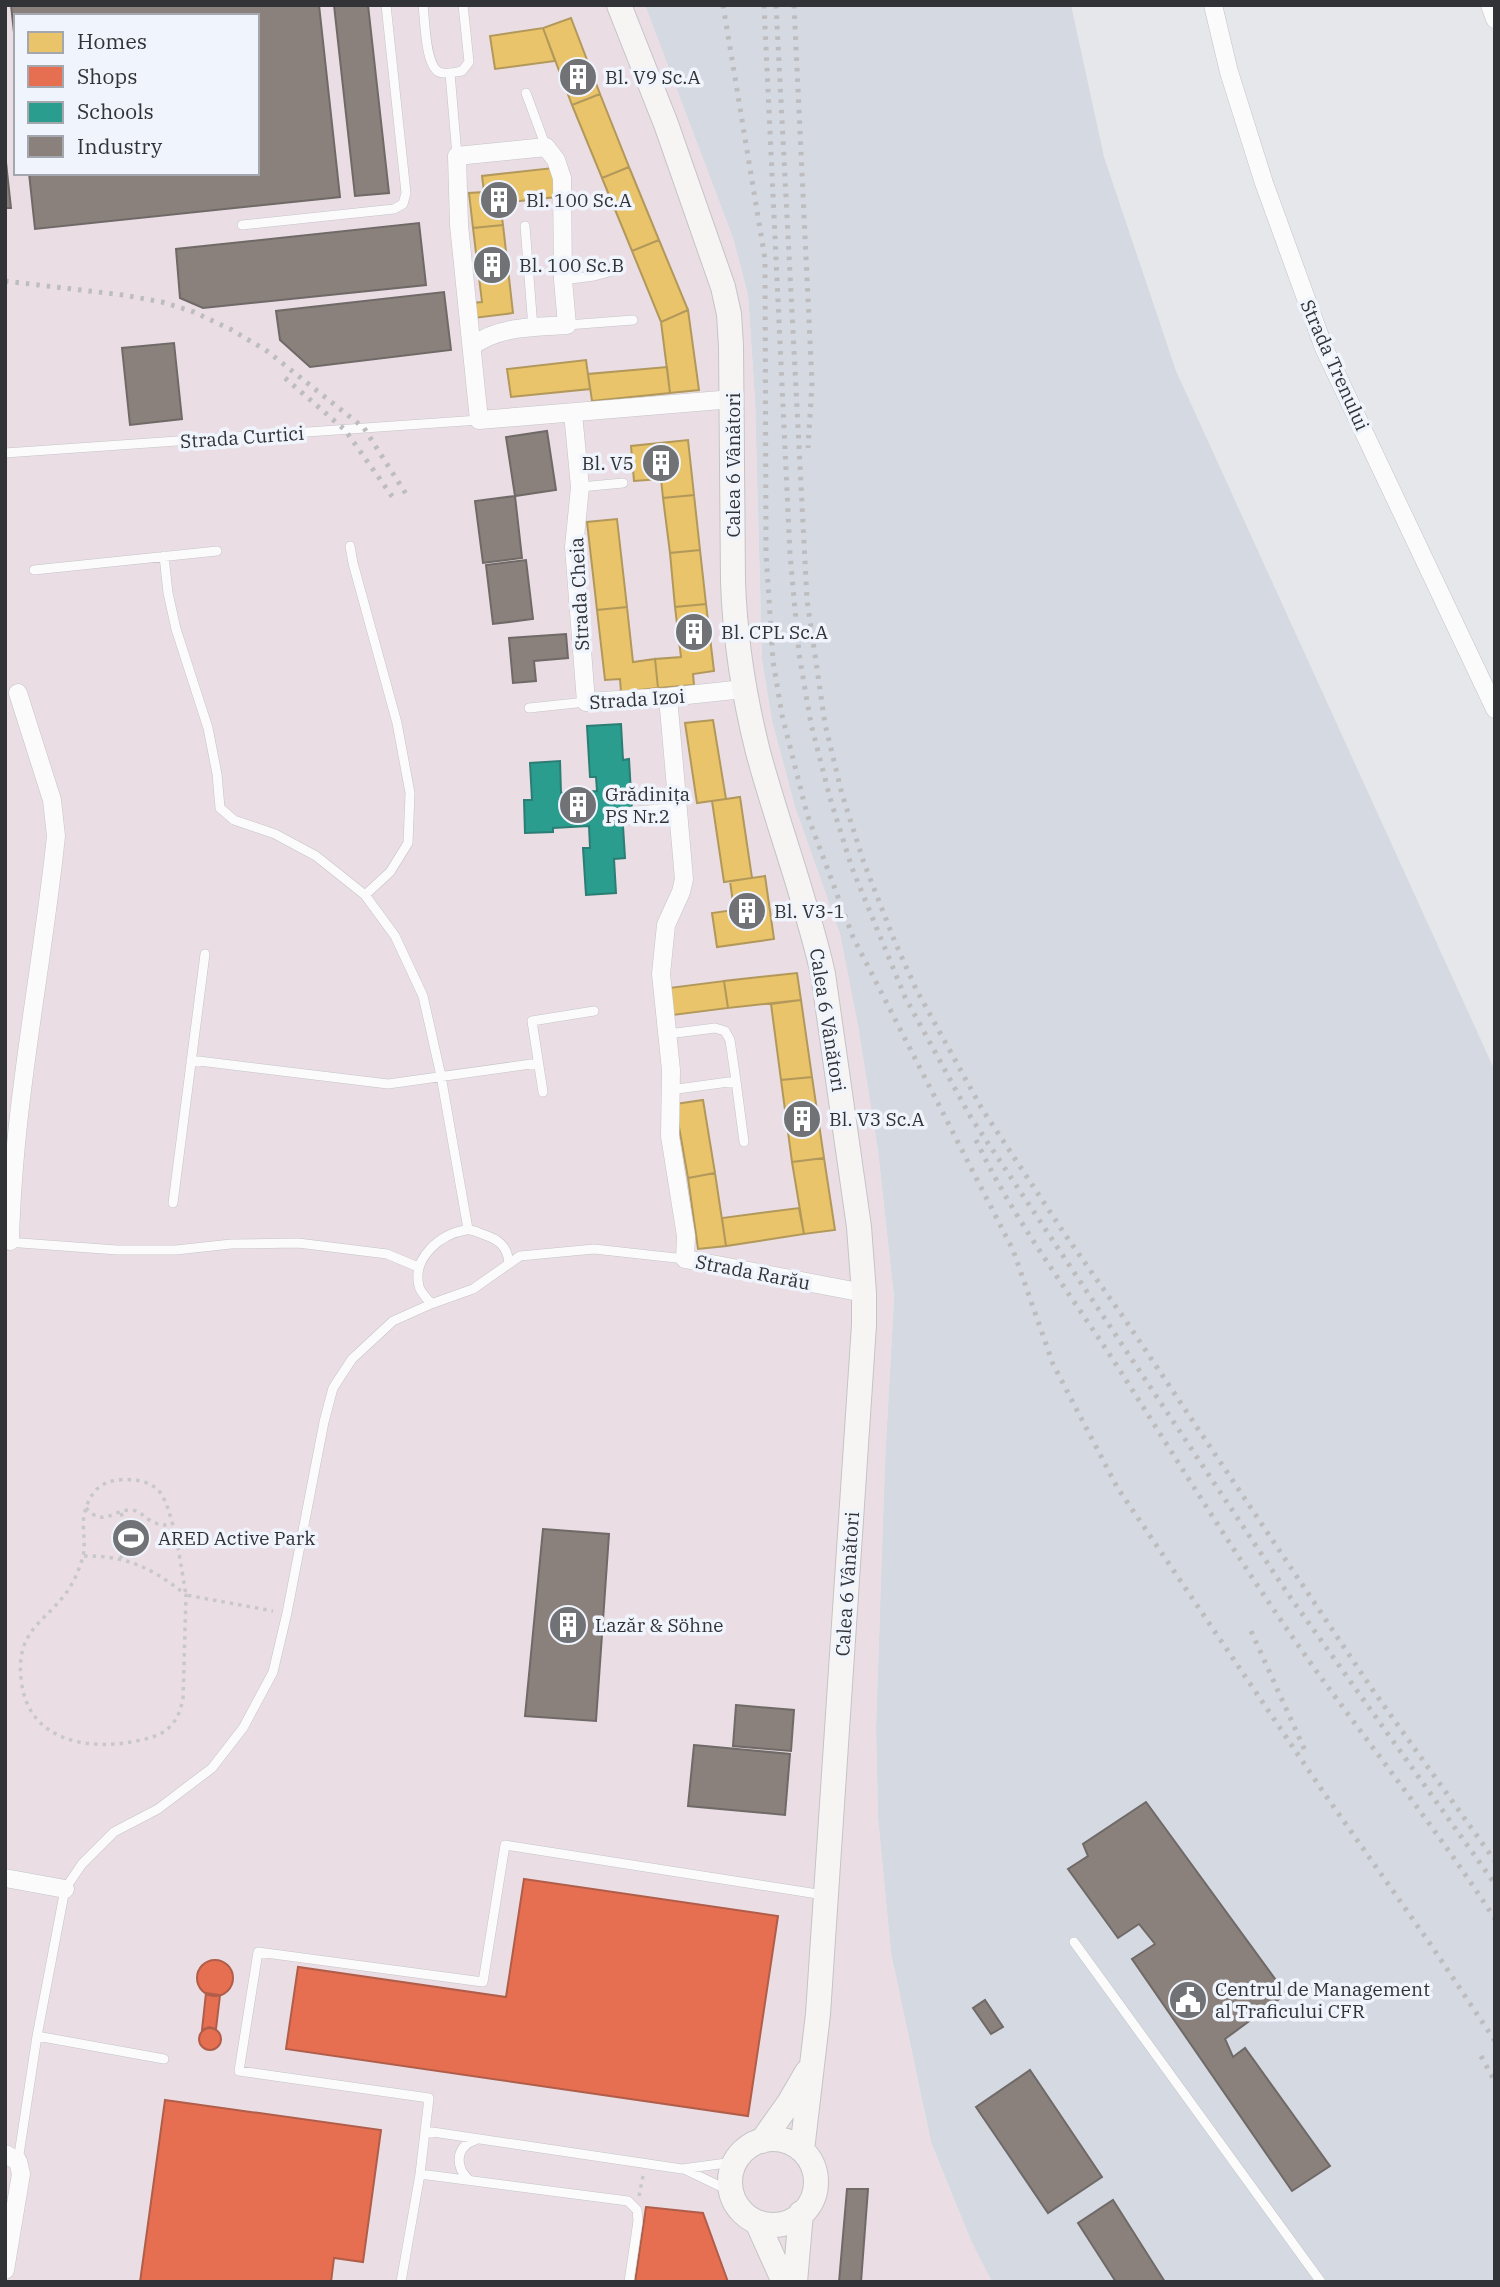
<svg xmlns="http://www.w3.org/2000/svg" width="1500" height="2287" viewBox="0 0 1500 2287" font-family="'IBM Plex Serif',serif">
<rect width="100%" height="100%" fill="#e6e7eb"/>
<path fill="#d5d9e2" d="M645,5h426l33,152 72,214 319,700v1211h-503l-21,-41 -40,-99 -40,-189 -13,-135 -2,-90 9,-267 9,-163 -16,-147 -20,-125 -18,-92 -45,-127 -23,-86 -10,-61 -7,-260 -7,-105 -15,-57z"/>
<path fill="#eadde4" fill-rule="evenodd" d="M5,5h640l88,233 15,57 7,105 7,260 10,61 23,86 45,127 18,92 20,125 16,146 -9,164 -9,267 2,90 13,135 40,189 40,99 21,41h-987zM16,16h241v157h-241z"/>
<path fill="#e9c46a" stroke="#b2985a" stroke-width="2" d="M571,18l29,76 -28,11 -29,-77z
M543,28l12,33 -60,8 -5,-33z
M600,94l29,73 -27,11 -30,-73z
M629,167l30,73 -27,11 -30,-73z
M553,168l3,29 -56,6 3,22 -30,3 -4,-35 15,-1 -2,-16z
M503,225l10,88 -39,5 -2,-15 10,-1 -9,-74z
M659,240l29,70 -27,12 -29,-71z
M688,310l11,80 -29,3 -9,-71z
M586,360l4,29 -79,8 -4,-28z
M667,367l3,26 -78,8 -4,-27z
M688,440l6,55 -31,3 -2,-19 -27,2 -3,-35z
M694,495l6,55 -30,3 -7,-55z
M617,519l10,88 -30,3 -10,-88z
M700,550l6,54 -31,3 -5,-54z
M706,604l8,67 -21,3 1,11 -36,3 -3,-29 26,-2 -6,-50z
M627,607l6,55 22,-3 3,29 -37,4 -1,-13 -15,1 -8,-70z
M713,720l13,79 -29,4 -12,-80z
M740,797l12,81 -28,4 -12,-81z
M765,876l9,63 -57,8 -5,-34 22,-3 -4,-29z
M797,973l4,27 -73,8 -4,-27z
M724,981l4,27 -55,7 -4,-27z
M801,1000l11,77 -31,3 -10,-76z
M812,1077l12,81 -32,4 -11,-82z
M703,1100l12,73 -27,5 -13,-74z
M824,1158l11,72 -31,4 -12,-72z
M715,1173l11,73 -28,3 -10,-71z
M799,1208l5,26 -78,12 -4,-28z"/>
<path fill="#e76f51" stroke="#b05d49" stroke-width="2" d="M524,1879l254,37 -30,200 -462,-67 12,-82 208,30z
M197 1978a18 18 0 1 1 36 0a18 18 0 1 1-36 0Z
M206,1993l14,2 -4,34 -7,-2 -7,3z
M199 2039a11 11 0 1 1 22 0a11 11 0 1 1-22 0Z
M165,2100l216,30 -18,132 -29,-4 -3,24h-191z
M646,2207l57,6 25,69h-93z"/>
<path fill="#2a9d8f" stroke="#2c7d74" stroke-width="2" d="M621,724l2,36 6,-1 3,51h-10l3,48 -11,1 2,34 -30,2 -3,-47h7l-1,-22 -36,2v4l-28,1 -1,-33h8l-2,-37 30,-2 1,32 36,-2 -1,-14h-6l-3,-51z"/>
<path fill="#8a817c" stroke="#6f6a67" stroke-width="2" d="M11,5h308l21,192 -305,32 -6,-56h228v-157h-241v35z
M334,5h34l21,188 -34,3z
M5,153l6,55h-6z
M419,223l7,62 -223,23 -23,-10 -4,-49z
M444,292l7,58 -141,17 -30,-27 -4,-29z
M174,343l8,76 -52,6 -8,-77z
M547,431l9,59 -41,6 -9,-59z
M515,496l7,62 -39,5 -8,-62z
M526,560l7,59 -40,5 -7,-59z
M566,634l2,24 -34,3 2,20 -23,2 -4,-45z
M543,1529l66,5 -13,187 -71,-5z
M736,1705l58,5 -3,41 -58,-5z
M694,1745l96,9 -5,61 -97,-9z
M1146,1802l140,192 -61,45 8,18 12,-9 85,118 -38,25 -160,-232 23,-15 -16,-20 -21,14 -50,-69 20,-13 -5,-12z
M985,2000l18,27 -12,7 -18,-26z
M1030,2070l72,107 -54,36 -72,-106z
M847,2189h21l-7,93h-22z
M1113,2200l52,82h-49l-38,-59z"/>
<g fill="none" stroke-linecap="round" stroke-linejoin="round">
<defs>
<path id="lane" d="M423,5c2,15 2,60 16,67 6,3 17,0 23,-1l7,-9 -6,-57
M450,73l7,83
M526,93l20,54
M242,225l152,-16 9,-5 3,-11 -20,-188
M525,226l8,102
M563,280l31,-4 26,-7
M567,325l66,-5
M5,453l474,-33
M580,487l43,-4
M350,546l3,17 44,160 13,70 -2,50 -18,29 -25,23
M164,556l4,37 8,36 32,99 9,46 3,34 14,12 41,14 41,22 49,39 30,41 28,60 18,80 27,153
M34,570l183,-19
M529,708l57,-6
M668,1034l47,-6 10,3 5,9 6,41
M191,1060l197,24 150,-21
M670,1090l66,-9 8,61
M543,1092l-11,-71 62,-10
M173,1203l32,-249
M7,1242l110,8h59l55,-6 67,-1 89,11 31,13
M431,1304c-4,-6 -11,-12 -12,-18 -7,-28 21,-52 47,-56 5,-1 11,2 16,4 16,5 25,11 27,29
M1074,1942l247,340
M37,2036l127,23
M426,2131l256,38 52,-7
M18,2161l19,-125 28,-147 17,-25 32,-32 44,-23 54,-41 31,-40 30,-56 14,-59 37,-191 9,-34 19,-29 41,-38 38,-17 42,-15 47,-33 74,-7 91,10
M684,2169l46,22
M420,2174l208,27 9,9 1,11 -9,61
M469,2180c-14,-13 -14,-33 6,-40
M401,2282l19,-108 9,-76 -190,-27 19,-119 225,30 22,-137 319,50"/>
<path id="street" d="M1213,5l16,67 35,111 60,165 171,361
M1490,5l5,14
M472,346c27,-20 62,-19 95,-21l-4,-45 -1,-102 -6,-18 -10,-13 -89,9 2,69 20,195 254,-21
M573,413l7,74 -6,60 12,155 82,-5 76,-8
M668,697l16,182 -3,13 -15,33 -5,49 10,96 -1,66 16,100 -1,23 179,34
M632,816l45,-4
M10,1241c3,-136 32,-270 46,-405l-4,-36 -34,-107
M5,1878l60,11
M5,2154l13,7 3,13 -16,96"/>
<path id="secondary" d="M619,5l47,119 57,163 6,27 2,32 2,236c2,57 11,114 25,170 20,74 48,147 65,222l36,253 5,66v32l-46,689 -16,136
M730 2182a43 43 0 1 1 86 0a43 43 0 1 1-86 0Z
M762,2141l27,-38 18,-31
M757,2222l27,60
M795,2282l6,-69"/>
</defs>
<use href="#lane" stroke="#c3c4c7" stroke-width="10"/>
<use href="#street" stroke="#c3c4c7" stroke-width="19"/>
<use href="#secondary" stroke="#c3c4c7" stroke-width="26"/>
<path stroke="#c8c8cb" stroke-width="3.5" stroke-dasharray="3.5 5" stroke-linecap="butt" d="M86,1508c18,20 27,1 46,2 8,1 12,7 19,11 7,4 13,4 21,4
M121,1513c6,17 5,28 0,45
M84,1556c42,-1 70,13 102,39l-3,104c-2,8 -4,17 -10,24 -9,13 -27,16 -42,19 -45,8 -100,-2 -109,-56 -10,-63 31,-63 53,-108 4,-10 9,-20 9,-30 1,-11 -2,-22 0,-32 3,-16 11,-31 28,-35 14,-3 34,-2 45,8 16,13 25,84 29,106l87,16
M639,2196l4,-20"/>
<use href="#lane" stroke="#fbfbfc" stroke-width="9"/>
<use href="#street" stroke="#fbfbfc" stroke-width="18"/>
<use href="#secondary" stroke="#f7f4f4" stroke-width="24"/>
<path stroke="#bdbdbf" stroke-width="5" stroke-dasharray="3.5 7" stroke-linecap="butt" d="M723,5l42,254 1,294 7,108 9,54 25,99 46,123 160,313 40,114 64,123 207,306 107,152 64,96
M764,5l26,549 9,100 12,70 19,74 22,70 53,129 65,119 318,478 207,290
M776,5l31,595 18,124 17,70 22,69 31,79 21,47 66,120 84,127 60,85 246,368 123,172
M794,5l18,378 -4,65
M5,281l118,14 39,7 32,10 38,18 35,21 97,77 42,66
M285,378l60,52 49,69
M976,1140c38,81 94,153 143,229 67,105 132,212 206,314 57,78 117,154 170,236
M1251,1631l56,124
M1481,2056l14,26"/>
</g>
<defs>
<symbol id="building-disc" viewBox="-11 -11 22 22"><circle r="9.5" fill="#707275" stroke="#f0f4fc"/><path d="M-4-6H4V6H1V3H-1V6H-4ZM-2.5-4.3h1.7v1.8h-1.7ZM.8-4.3h1.7v1.8H.8ZM-2.5-1h1.7V.8h-1.7ZM.8-1h1.7V.8H.8Z" fill="#fff"/></symbol>
<symbol id="stadium-disc" viewBox="-11 -11 22 22"><circle r="9.5" fill="#707275" stroke="#f0f4fc"/><path d="M0-5a6.5 5 0 1 0 0 10a6.5 5 0 1 0 0-10ZM-3.5-1.8h7v3.6h-7Z" fill="#fff"/></symbol>
<symbol id="civic-disc" viewBox="-11 -11 22 22"><circle r="9.5" fill="#707275" stroke="#f0f4fc"/><path d="M-.6-6.5H3V-4.5H.6V-3L4-1V1h2V6H-6V1h2V-1L-.6-3ZM-1.2 2.5V6h2.4V2.5Z" fill="#fff"/></symbol>
</defs>
<g fill-rule="evenodd">
<use href="#building-disc" x="556" y="55" width="44" height="44"/>
<use href="#building-disc" x="477" y="178" width="44" height="44"/>
<use href="#building-disc" x="470" y="243" width="44" height="44"/>
<use href="#building-disc" x="639" y="441" width="44" height="44"/>
<use href="#building-disc" x="672" y="610" width="44" height="44"/>
<use href="#building-disc" x="556" y="783" width="44" height="44"/>
<use href="#building-disc" x="725" y="889" width="44" height="44"/>
<use href="#building-disc" x="780" y="1097" width="44" height="44"/>
<use href="#stadium-disc" x="109" y="1516" width="44" height="44"/>
<use href="#building-disc" x="546" y="1603" width="44" height="44"/>
<use href="#civic-disc" x="1166" y="1978" width="44" height="44"/>
</g>
<g text-anchor="middle" dominant-baseline="central" stroke-width="7" stroke-linejoin="round" paint-order="stroke">
<g font-size="19" fill="#313336" stroke="#f0f4fc" text-anchor="start">
<text x="605" y="77">Bl. V9 Sc.A</text>
<text x="526" y="200">Bl. 100 Sc.A</text>
<text x="519" y="265">Bl. 100 Sc.B</text>
<text x="634" y="463" text-anchor="end">Bl. V5</text>
<text x="721" y="632">Bl. CPL Sc.A</text>
<text x="605" y="794">Grădinița<tspan x="605" dy="22">PS Nr.2</tspan></text>
<text x="774" y="911">Bl. V3-1</text>
<text x="829" y="1119">Bl. V3 Sc.A</text>
<text x="158" y="1538">ARED Active Park</text>
<text x="595" y="1625">Lazăr &amp; Söhne</text>
<text x="1215" y="1989">Centrul de Management<tspan x="1215" dy="22">al Traficului CFR</tspan></text>
</g>
<g font-size="19" fill="#313336" stroke="#f0f4fc">
<text transform="translate(1335 365) rotate(66)">Strada Trenului</text>
<text transform="translate(242 437) rotate(-4)">Strada Curtici</text>
<text transform="translate(733 465) rotate(-90)">Calea 6 Vânători</text>
<text transform="translate(579 594) rotate(-93)">Strada Cheia</text>
<text transform="translate(637 699) rotate(-4)">Strada Izoi</text>
<text transform="translate(828 1020) rotate(81)">Calea 6 Vânători</text>
<text transform="translate(753 1272) rotate(11)">Strada Rarău</text>
<text transform="translate(847 1584) rotate(-86)">Calea 6 Vânători</text>
</g>
</g>
<rect width="1500" height="2287" fill="none" stroke="#313336" stroke-width="14"/>
<rect x="14" y="14" width="245" height="161" fill="#f0f4fc" stroke="#a4a7ad" stroke-width="2"/>
<rect x="28" y="32" width="35" height="21" fill="#e9c46a" stroke="#a4a7ad" stroke-width="2"/>
<text x="77" y="49" font-size="21" fill="#313336">Homes</text>
<rect x="28" y="66" width="35" height="21" fill="#e76f51" stroke="#a4a7ad" stroke-width="2"/>
<text x="77" y="84" font-size="21" fill="#313336">Shops</text>
<rect x="28" y="102" width="35" height="21" fill="#2a9d8f" stroke="#a4a7ad" stroke-width="2"/>
<text x="77" y="119" font-size="21" fill="#313336">Schools</text>
<rect x="28" y="136" width="35" height="21" fill="#8a817c" stroke="#a4a7ad" stroke-width="2"/>
<text x="77" y="154" font-size="21" fill="#313336">Industry</text>
</svg>
